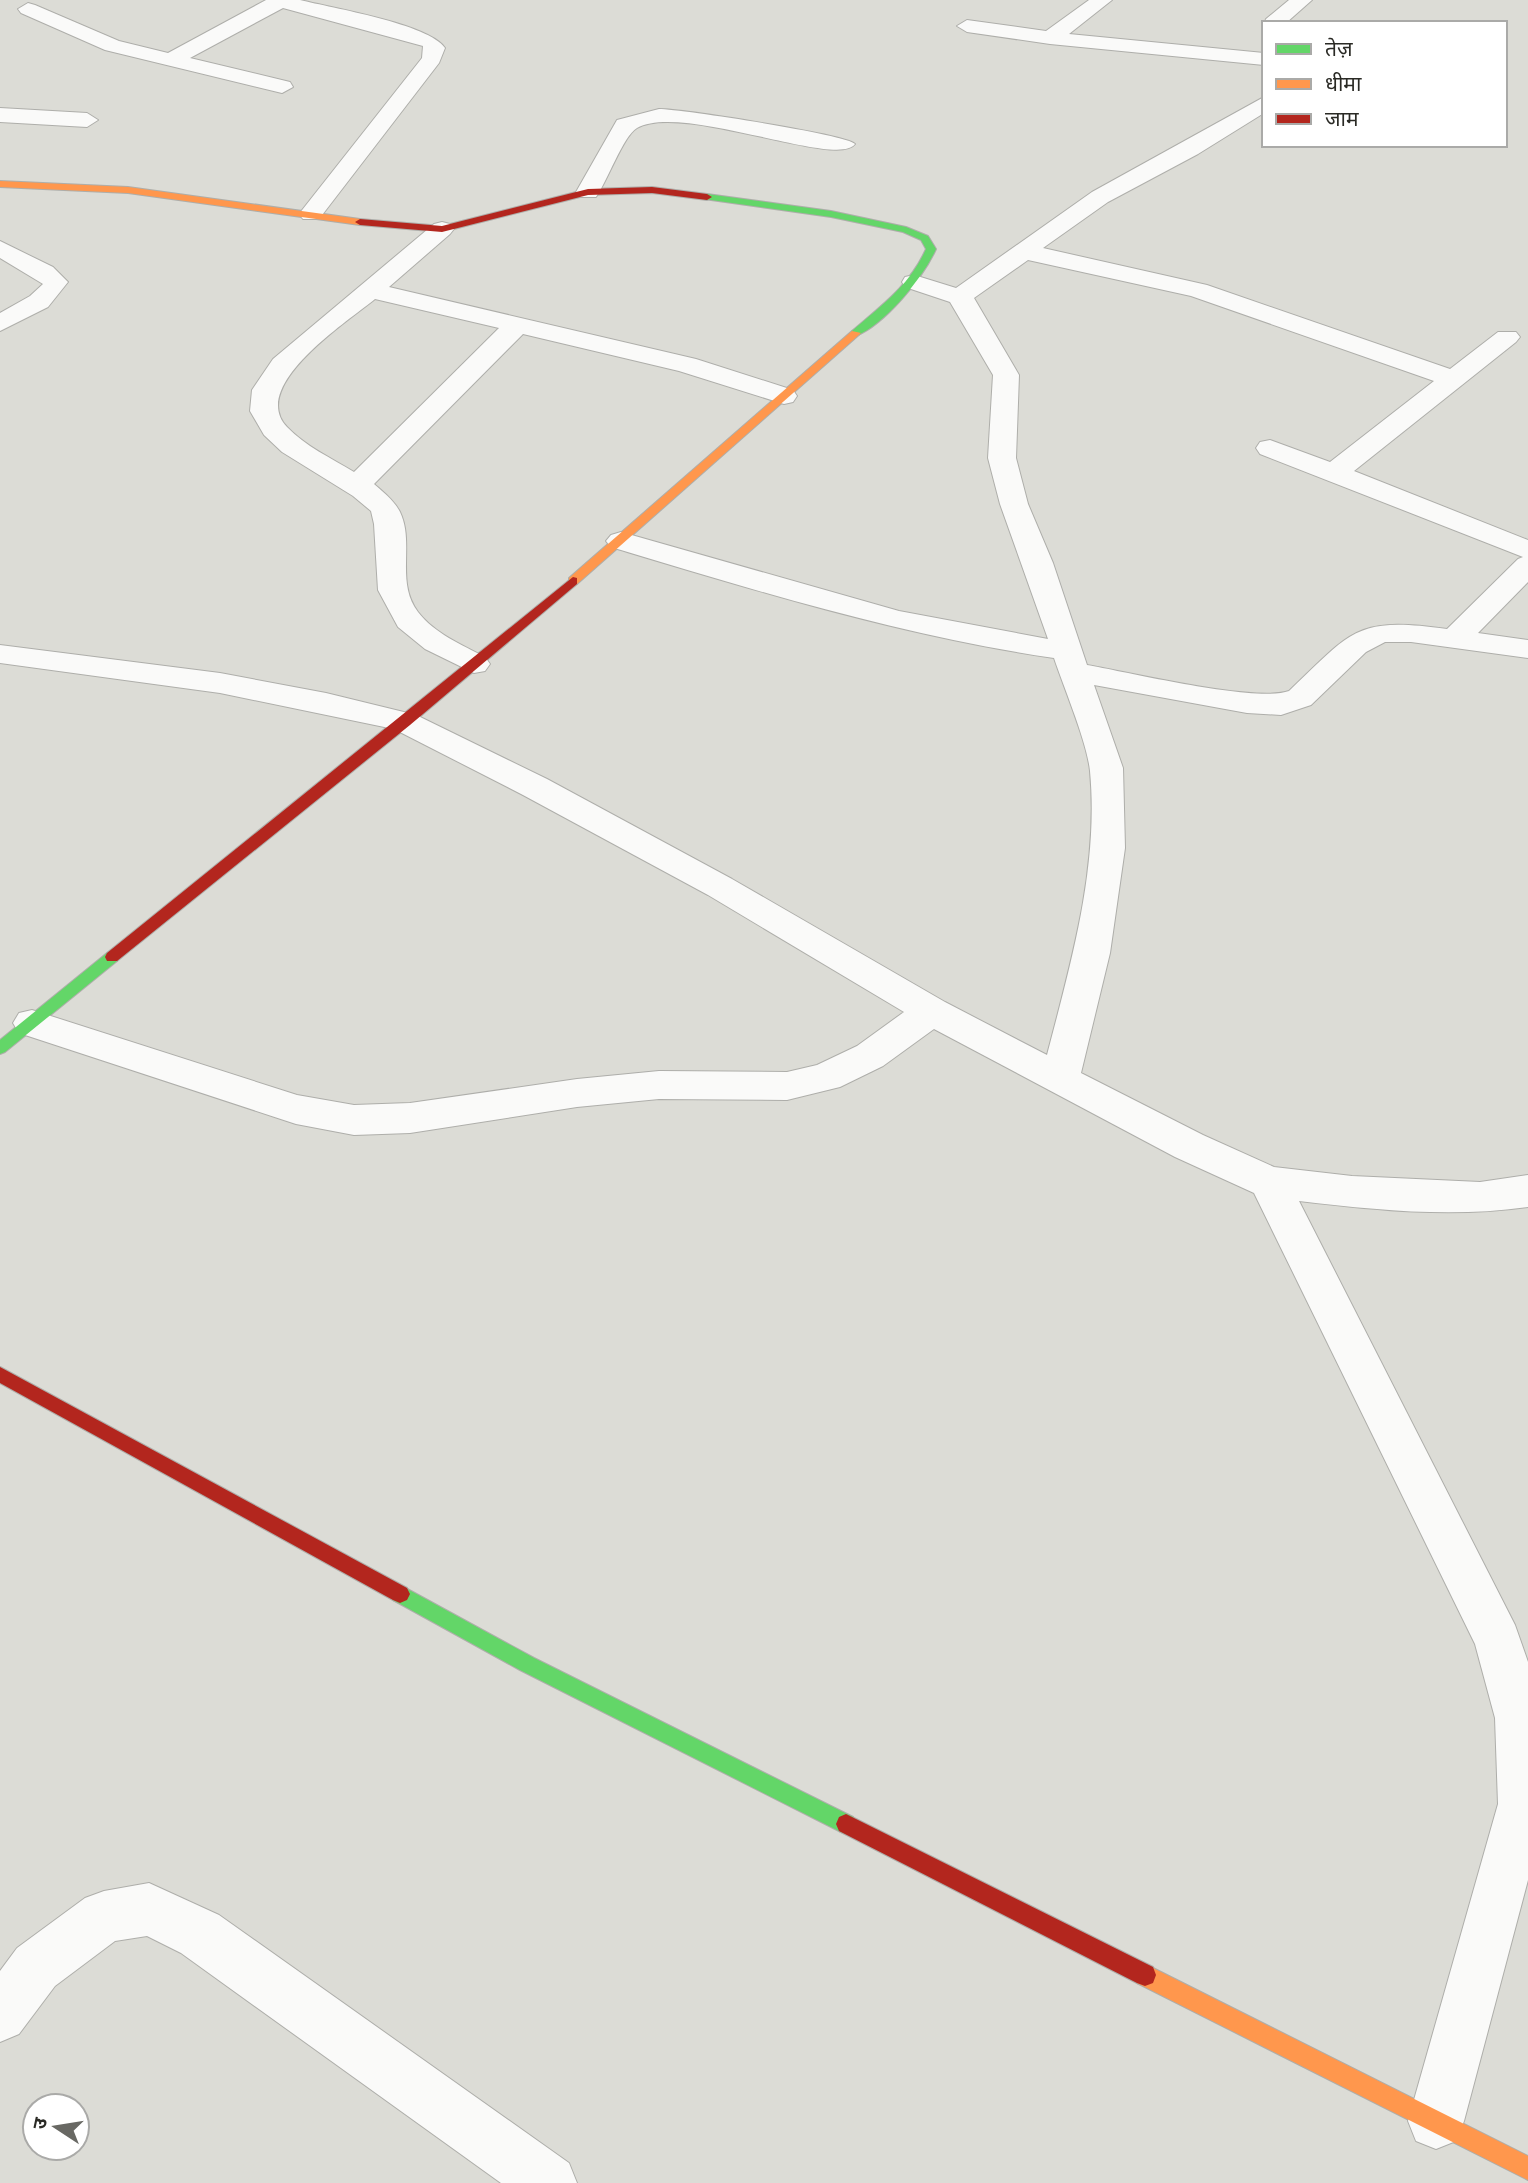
<svg xmlns="http://www.w3.org/2000/svg" width="1528" height="2183" viewBox="0 0 1528 2183" font-family="Karla,'Noto Sans Devanagari',sans-serif">
<rect width="100%" height="100%" fill="#dcdcd6"/>
<g fill="none" stroke-linecap="round" stroke-linejoin="round">
<defs>
<path id="street" d="M300,0c32,8 129,24 145,48l-6,15 -120,156h-16l-4,-5 123,-156 1,-12 -140,-38 -93,50 100,24 3,5 -11,6 -177,-43 -84,-37 -3,-4 10,-6 7,2 84,36 49,12 98,-53z
M1089,0h23l-43,34 195,19v12l-214,-21 -83,-12 -10,-6 10,-6 79,11z
M1289,0h23l-26,23 -22,1 2,-5z
M1264,97v16l-66,41 -90,48 -65,46 164,37 243,84 48,-37h18l4,5 -4,5 -162,129 174,69v42l-50,51 50,7v18l-117,-16h-26l-19,10 -55,53 -30,10 -34,-2 -153,-28 29,83 2,80 -15,105 -29,120 122,62 71,32 78,9 128,6 48,-7v32c-76,11 -153,3 -229,-6l216,424 13,37v218l-64,241 -8,20 -20,8 -20,-8 -8,-20 90,-317 -3,-86 -20,-74 -221,-451 -79,-36 -241,-128 -51,37 -43,21 -53,13 -128,-1 -82,8 -167,26 -56,2 -58,-11 -277,-91 -6,-10 6,-10 13,-3 265,85 57,10 56,-2 167,-24 82,-8 128,1 30,-7 40,-19 47,-34 -196,-117 -185,-100 -129,-66 -174,-36 -220,-30v-18l220,28 106,20 90,22 131,64 185,100 213,123 102,53c24,-92 52,-188 43,-284 -3,-29 -26,-83 -36,-113 -151,-22 -297,-67 -443,-111l-5,-6 5,-6 10,-3 278,79 149,28 -48,-135 -12,-46 5,-83 -43,-73 -45,-15 -3,-5 3,-5 9,-2 42,13 136,-96zM1028,260l163,36 243,85 -104,81 -60,-22 -10,2 -4,6 4,6 263,103 -5,2 -71,70c-91,-13 -95,2 -158,62 -33,12 -161,-19 -202,-26l-34,-102 -25,-59 -12,-46 3,-83 -45,-77z
M0,108l87,5 11,7 -11,7 -87,-5z
M659,109c22,0 190,26 196,35 -17,25 -174,-42 -218,-16 -14,8 -30,54 -41,69h-16l-4,-5 41,-72z
M442,222l8,2 4,5 -4,5 -61,53 307,72 97,31 4,6 -4,6 -9,2 -105,-33 -156,-37 -149,150c9,8 20,16 26,28 15,31 -5,70 18,100 16,21 44,33 67,45l5,7 -5,7 -11,2 -49,-24 -27,-22 -20,-37 -4,-66 -3,-13 -18,-15 -71,-44 -18,-17 -14,-24 2,-21 21,-31 161,-135zM375,299l124,29 -145,144c-23,-14 -49,-26 -67,-45 -39,-41 60,-105 88,-128z
M0,241l53,26 15,15 -20,25 -48,24v-18l30,-17 13,-12 -43,-26z
M149,1883l70,32 350,248 8,20h-76l-320,-230 -34,-17 -32,5 -60,45 -36,48 -19,8v-71l17,-23 68,-50 19,-7z"/>
<path id="fast" d="M707,194l124,17 75,16 22,9 8,13c-13,29 -51,75 -80,87l-5,-3 1,-2c29,-25 58,-46 74,-82l-5,-9 -18,-8 -72,-15 -127,-18v-4z
M112,952l5,1 2,4 -2,4 -112,91 -5,2v-14l107,-87z
M400,1585l134,73 319,159 3,7 -3,7 -7,3 -7,-3 -319,-161 -127,-70 -3,-6 3,-6z"/>
<path id="slow" d="M0,181l128,6 232,32 5,3 -5,3 -232,-32 -128,-6z
M852,331l9,2 -284,251h-8v-6z
M1145,1964l383,192v24l-391,-197 -3,-8 3,-8z"/>
<path id="jam" d="M652,187l55,7 5,3 -5,3 -55,-7 -64,2 -146,37 -82,-7 -5,-3 5,-3 82,7 146,-37z
M573,577l4,1v6l-167,141 -293,236h-10l-2,-4 2,-4z
M0,1367l407,221 3,6 -3,6 -7,3 -7,-3 -393,-217z
M846,1814l307,153 3,8 -3,8 -8,3 -8,-3 -298,-152 -3,-7 3,-7z"/>
</defs>
<use href="#street" stroke="#aeaeaa" stroke-width="2"/>
<use href="#fast" stroke="#aeaeaa" stroke-width="2"/>
<use href="#slow" stroke="#aeaeaa" stroke-width="2"/>
<use href="#jam" stroke="#aeaeaa" stroke-width="2"/>
<use href="#street" fill="#fafaf9" fill-rule="evenodd"/>
<use href="#fast" fill="#63d668" fill-rule="evenodd"/>
<use href="#slow" fill="#ff974d" fill-rule="evenodd"/>
<use href="#jam" fill="#b3261e" fill-rule="evenodd"/>
</g>
<rect x="1262" y="21" width="245" height="126" fill="#ffffff" stroke="#aaaaa8" stroke-width="2"/>
<rect x="1276" y="44" width="35" height="10" fill="#63d668" stroke="#aaaaa8" stroke-width="2"/>
<text x="1325" y="56" font-size="21" fill="#2a2a25">तेज़</text>
<rect x="1276" y="79" width="35" height="10" fill="#ff974d" stroke="#aaaaa8" stroke-width="2"/>
<text x="1325" y="91" font-size="21" fill="#2a2a25">धीमा</text>
<rect x="1276" y="114" width="35" height="10" fill="#b3261e" stroke="#aaaaa8" stroke-width="2"/>
<text x="1325" y="126" font-size="21" fill="#2a2a25">जाम</text>
<g transform="translate(56 2127) rotate(282)"><circle r="33" fill="#ffffff" stroke="#aaaaa8" stroke-width="2"/>
<path d="M0-5L12 26L0 18L-12 26Z" fill="#686863"/>
<text y="-10" font-size="19" font-weight="bold" text-anchor="middle" fill="#2a2a25">उ</text>
</g>
</svg>
